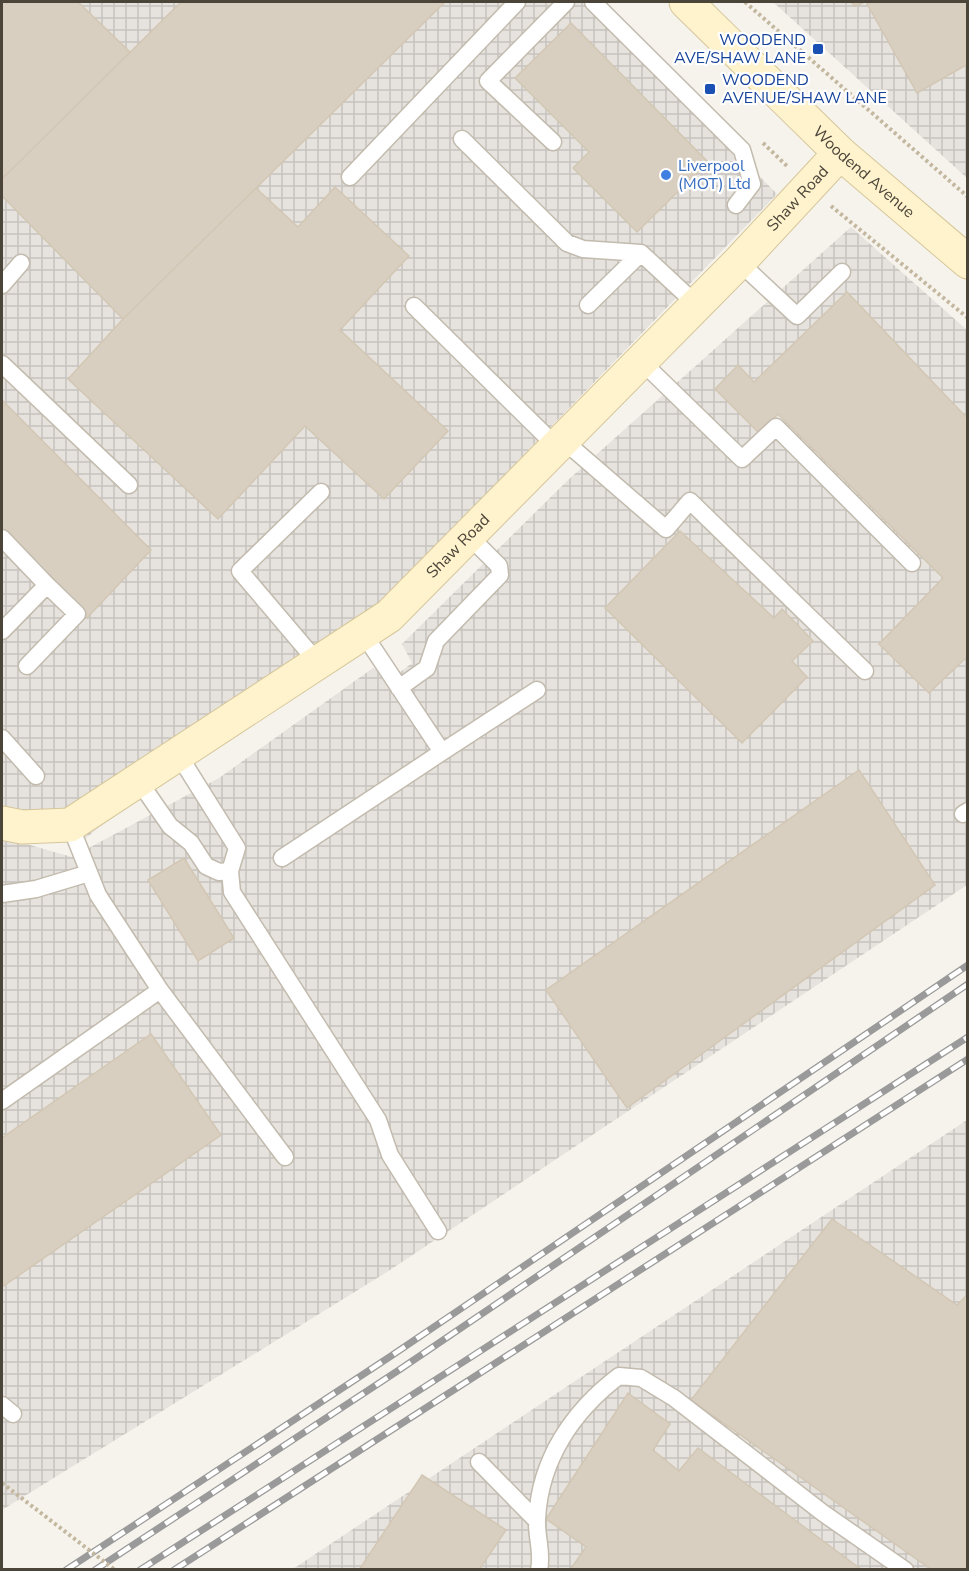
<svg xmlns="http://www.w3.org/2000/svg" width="969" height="1571" viewBox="0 0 969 1571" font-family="'Nunito Sans',sans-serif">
<defs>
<pattern id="industrial-grid" width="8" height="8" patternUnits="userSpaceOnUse" patternTransform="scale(1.5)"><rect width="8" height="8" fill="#e6e2dd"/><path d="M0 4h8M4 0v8" fill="none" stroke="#c7c3be"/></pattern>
</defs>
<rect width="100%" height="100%" fill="#f6f3ec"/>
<path fill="url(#industrial-grid)" d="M2,2h586l189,192 -400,412 -295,235 -80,-21z
M773,2h194v176z
M851,227l116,103v555l-580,387 -385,238v-673l70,20 147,-79 154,-110 22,8 17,-13 -10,-19 166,-164z
M967,1120v449h-674z"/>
<path fill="#d8cfc1" stroke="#d3c7b4" stroke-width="1.5" d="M2,2h76l52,50 -128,127z
M181,2h264l-322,317 -121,-123v-17z
M851,2h14l-10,4z
M866,2h102v62l-51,29z
M571,23l137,139 -71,70 -64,-64 16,-16 -74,-74z
M335,187l74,69 -69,74 108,101 -64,68 -79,-73 -87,93 -150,-140 55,-60 133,-131 42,39z
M847,292l121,127v237l-39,37 -50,-49 64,-66 -165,-164 -19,19 -44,-44 23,-24 16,17z
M2,400l149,150 -64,68 -85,-83z
M680,531l94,87 8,-9 31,32 -21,20 15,16 -65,66 -137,-135z
M859,770l76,115 -308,223 -81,-118z
M184,858l50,80 -36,23 -50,-81z
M151,1034l70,101 -219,152v-149z
M832,1219l125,86 11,-11v276h-36l-241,-170z
M628,1393l42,31 -17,26 26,21 19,-23 164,122h-292l16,-23 -40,-28z
M422,1475l84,55 -27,40h-120z"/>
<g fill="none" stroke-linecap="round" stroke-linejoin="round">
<defs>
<path id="lane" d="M593,2l149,148 10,34 -16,21
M462,139l105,104 16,6 58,4 56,52
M553,142l-65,-61 78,-79
M350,177l167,-175
M739,262l58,54 45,-44
M2,285l19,-22
M588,305l53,-52
M414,306l143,141
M641,361l101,98 34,-32 136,136
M2,364l127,121
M563,440l103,89 24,-28 175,170
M2,538l45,47 -45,46
M363,633l79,119 95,-62
M318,663l-78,-92 81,-79
M27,666l50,-52 -30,-29
M399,688l28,-20 9,-27 64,-66 -1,-9 -30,-30
M2,738l34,38
M178,754l59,94 -7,23 2,21 146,228 12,35 48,76
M138,780l32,46 21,17 15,23 13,6 11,-1
M963,814l5,-3
M70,825l28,70 62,95 125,167
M282,858l160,-106
M2,894l34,-5 53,-16
M2,1101l158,-111
M2,1405l11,9
M479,1462l57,58
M539,1570c4,-17 -3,-34 -2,-51 3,-60 36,-108 82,-143l22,2 33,20 149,115 82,57"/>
<g id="secondary">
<path id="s1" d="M686,2l154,151 128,109"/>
<path id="s2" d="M2,823l20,4 48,-2 319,-209 350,-354 101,-109"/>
</g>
</defs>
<use href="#lane" stroke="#c2bbae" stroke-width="19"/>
<use href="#secondary" stroke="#d6c79b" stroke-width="35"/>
<path stroke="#c4b79f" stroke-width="4" stroke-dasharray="3 3" stroke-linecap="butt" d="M745,2l223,195
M763,143l25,24
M831,206l137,112"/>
<use href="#lane" stroke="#fff" stroke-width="16"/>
<use href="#secondary" stroke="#fff3cd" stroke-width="33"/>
<defs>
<path id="rail" d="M66,1570l325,-214 577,-391
M95,1570l304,-200 569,-386
M140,1570l828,-533
M174,1570l794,-511"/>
</defs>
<use href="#rail" stroke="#9a9a9a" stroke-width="7"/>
<use href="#rail" stroke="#fff" stroke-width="4.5" stroke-dasharray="14" stroke-linecap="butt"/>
<path stroke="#c4b79f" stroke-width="4" stroke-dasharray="3 3" stroke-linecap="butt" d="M2,1483l113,87"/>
</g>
<g fill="#1a4fb4" stroke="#fff" stroke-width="2">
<rect x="812" y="43" width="12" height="12" rx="3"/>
<rect x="704" y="83" width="12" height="12" rx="3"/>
</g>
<circle fill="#3f7fe0" stroke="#fff" stroke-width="2" cx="666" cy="175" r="6"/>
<g text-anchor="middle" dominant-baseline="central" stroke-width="4.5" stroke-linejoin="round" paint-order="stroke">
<g font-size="16" fill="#164399" stroke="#fff" text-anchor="end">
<text x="806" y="40">WOODEND<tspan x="806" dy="18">AVE/SHAW LANE</tspan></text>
<text x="722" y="80" text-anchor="start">WOODEND<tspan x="722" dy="18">AVENUE/SHAW LANE</tspan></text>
</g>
<g font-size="16" fill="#366cbe" stroke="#fff" text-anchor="start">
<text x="678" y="166">Liverpool<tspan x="678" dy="18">(MOT) Ltd</tspan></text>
</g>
<g font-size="16" fill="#4b4439" stroke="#fff">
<text stroke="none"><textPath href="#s1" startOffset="246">Woodend Avenue</textPath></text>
<text stroke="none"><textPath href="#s2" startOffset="1034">Shaw Road</textPath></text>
<text stroke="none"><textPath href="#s2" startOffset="548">Shaw Road</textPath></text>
</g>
</g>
<rect width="969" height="1571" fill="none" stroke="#4b4439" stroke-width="6"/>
</svg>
